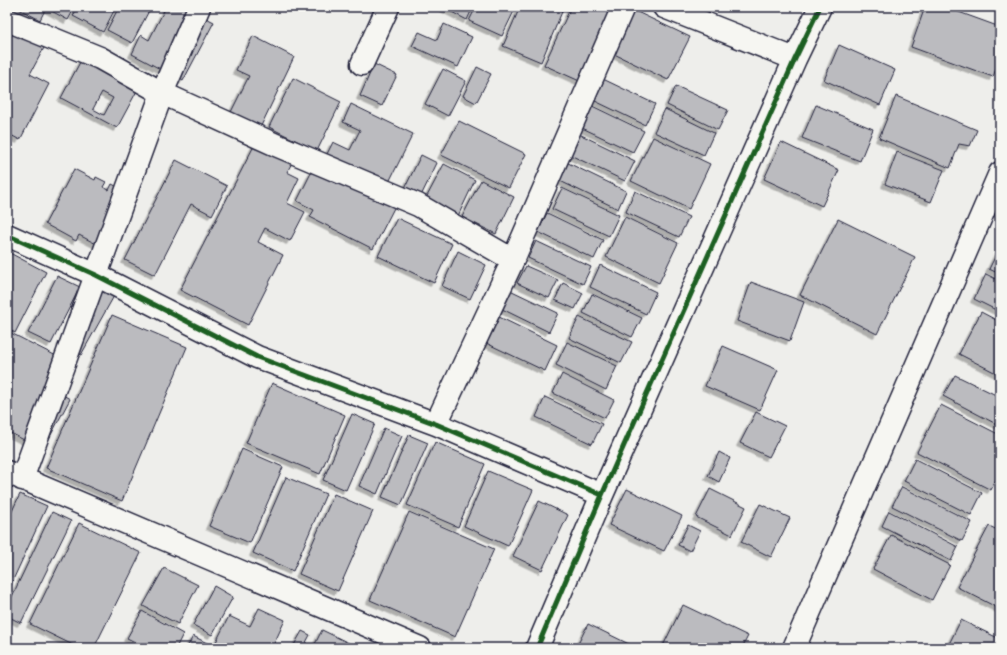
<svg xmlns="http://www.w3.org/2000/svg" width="1007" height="655" viewBox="0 0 1007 655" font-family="Delius,sans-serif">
<defs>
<filter id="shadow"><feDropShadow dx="-3.5" dy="3.5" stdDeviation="0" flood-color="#0004"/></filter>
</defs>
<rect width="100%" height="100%" fill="#eeeeeb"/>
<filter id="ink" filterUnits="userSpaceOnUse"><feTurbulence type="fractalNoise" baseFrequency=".025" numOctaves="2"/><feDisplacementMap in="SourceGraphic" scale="8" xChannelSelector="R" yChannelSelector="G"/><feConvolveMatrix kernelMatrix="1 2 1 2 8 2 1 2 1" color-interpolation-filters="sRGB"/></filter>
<g filter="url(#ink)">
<path fill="#bbbbbf" stroke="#22223b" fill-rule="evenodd" filter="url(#shadow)" d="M15,7h60l-7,13 -22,-12 -6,12z
M78,7h38l-13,25 -30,-16z
M119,7h32l-19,36 -25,-13z
M166,7h19l29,15 -31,59 -51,-27 9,-19 8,5zM176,52l13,7 -6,12z
M442,7h31l-6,13z
M476,7h40l-14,29 -33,-15z
M520,7h44l-23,55 -38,-16z
M571,7h47l-34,76 -40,-18z
M925,7h20l55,20v31l-7,19 -82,-30z
M7,8l45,25 -22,41 19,10 -29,56 -13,-7z
M633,10l57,27 -22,43 -56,-27z
M444,24l28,13 -14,30 -46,-21 7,-14 18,8z
M253,36l41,21 -33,69 -30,-14 18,-36 -13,-6z
M839,45l56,25 -15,35 -56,-25z
M87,49l59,25 -29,54 -56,-30zM102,92l11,6 -9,17 -11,-6z
M374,64l23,11 -15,31 -22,-10z
M477,67l14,7 -15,29 -13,-7z
M443,69l23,12 -18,35 -23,-12z
M293,78l48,24 -24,49 -48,-24z
M603,79l52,25 -10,21 -52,-25z
M676,86l52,24 -10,20 -51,-25z
M896,96l81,34 -7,16 -11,-2 -9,24 -71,-30z
M351,104l62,30 -25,50 -61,-30 6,-12 17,8 10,-20 -17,-8z
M588,104l56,27 -11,21 -55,-26z
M816,105l57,24 -13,32 -58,-23z
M665,109l49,24 -10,22 -50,-23z
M459,121l67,33 -17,34 -68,-33z
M577,133l58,28 -10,20 -57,-27z
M653,137l57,27 -21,45 -58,-28z
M256,142l37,19 -6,11 12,6 -12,25 18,9 -15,29 -25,-13 -7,14 25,13 -35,70 -68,-35z
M781,142l58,28 -17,36 -58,-27z
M897,152l47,18 -13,32 -46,-18z
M421,155l16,8 -20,41 -16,-8z
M176,160l51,26 -15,29 -21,-11 -36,71 -30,-15z
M566,162l60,29 -8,18 -60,-29z
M444,164l31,16 -17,36 -33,-16z
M315,165l80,41 -22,43 -63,-32 4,-7 -17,-9z
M74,169l21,11 1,-3 10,5 -3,5 6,3 3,-6 25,13 -29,53 -29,-15 -3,6 -31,-17z
M481,180l33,17 -18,37 -34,-17z
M562,188l57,27 -10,21 -57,-27z
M635,191l54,26 -10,20 -53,-25z
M547,213l56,27 -9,19 -56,-27z
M625,217l53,26 -19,40 -53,-26z
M397,218l55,26 -18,39 -56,-27z
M838,219l77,38 -38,77 -77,-39z
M536,241l55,26 -8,17 -55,-26z
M1000,247v27l-11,-5z
M458,251l28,14 -16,34 -28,-13z
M8,252l38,20 -31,61 -8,-5v-73z
M600,265l56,27 -10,22 -56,-27z
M526,266l32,14 -9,18 -32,-15z
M986,274l14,7v31l-26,-13z
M57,276l23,11 -29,57 -23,-11z
M751,282l53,20 -14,39 -53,-20z
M563,283l20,10 -8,16 -20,-9z
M93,284l21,12 -33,59 -21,-12z
M510,290l48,23 -9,19 -47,-23z
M592,294l50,24 -10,19 -49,-24z
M981,312l19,10v53l-41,-21z
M112,315l75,32 -65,154 -76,-33z
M497,316l60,29 -12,26 -61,-29z
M579,317l53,25 -11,21 -52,-25z
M7,331l69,35 -15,28 9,5 -27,51 -36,-19z
M567,342l50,24 -11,24 -50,-25z
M723,346l55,24 -18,40 -55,-24z
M562,374l52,26 -9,18 -52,-25z
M955,375l45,22v29l-57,-30z
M272,383l73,32 -25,59 -74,-31z
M545,397l57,27 -10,20 -56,-27z
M941,405l59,30v37l-9,18 -74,-38z
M756,412l29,14 -16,31 -29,-14z
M352,414l23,10 -29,66 -23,-10z
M384,428l18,8 -25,58 -18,-8z
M409,435l19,8 -27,62 -19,-8z
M435,442l50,22 -27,63 -51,-22z
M242,449l41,18 -33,76 -41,-17z
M719,452l11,6 -11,24 -11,-6z
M915,459l67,34 -11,22 -67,-34z
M488,471l45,19 -25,56 -44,-20z
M286,477l40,17 -33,77 -40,-18z
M902,487l70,35 -10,19 -70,-35z
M627,489l55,27 -18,35 -55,-26z
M710,489l36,18 -14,28 -36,-18z
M20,494l27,12 -40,87v-71z
M334,494l39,17 -35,80 -39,-17z
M539,501l29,14 -26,55 -29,-14z
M760,504l30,14 -19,39 -30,-15z
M889,511l69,36 -7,14 -69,-35z
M52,512l19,9 -50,102 -14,-7v-9z
M409,512l85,37 -39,88 -85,-37z
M79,523l62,30 -47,95h-15l-49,-24z
M688,525l12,6 -10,20 -12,-6z
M989,526l11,5v78l-43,-22z
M891,535l59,30 -18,35 -59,-31z
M164,568l34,17 -20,39 -35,-18z
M214,586l19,11 -21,38 -19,-10z
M683,605l65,31 -6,12h-80z
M259,608l26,12 -13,28h-59l16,-32 21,10z
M142,611l41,23 -7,14h-41l2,-5 -10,-5z
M961,620l39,19v9h-53z
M588,624l49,24h-61z
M322,630l37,18h-46z
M302,631l8,4 -7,13h-8l-2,-1z
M193,636l18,9 -1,3h-23z"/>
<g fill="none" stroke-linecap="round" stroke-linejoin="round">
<defs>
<path id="minor" d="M664,7l131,52
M7,20l93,38 62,35 114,52 142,60 95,55
M362,64l26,-57
M7,235l89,40 161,82 179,67 166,71
M436,424l77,-164 110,-253
M7,472l413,176
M22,479l140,-386 37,-86
M537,648l65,-153 193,-436 25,-52"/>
<path id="tertiary" d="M794,648l206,-475"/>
</defs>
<use href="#minor" stroke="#22223b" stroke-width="25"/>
<use href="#tertiary" stroke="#22223b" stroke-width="25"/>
<use href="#minor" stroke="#f6f6f2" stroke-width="22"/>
<use href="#tertiary" stroke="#f6f6f2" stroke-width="22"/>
<defs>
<path id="cycleway" d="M7,235l89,40 161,82 179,67 166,71
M537,648l65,-153 193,-436 25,-52"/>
</defs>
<use href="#cycleway" stroke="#f6f6f2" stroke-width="8"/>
<use href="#cycleway" stroke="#1b5e20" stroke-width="5"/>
</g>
</g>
<rect width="1007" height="655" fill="none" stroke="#f6f6f2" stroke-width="24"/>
<rect x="12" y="12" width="983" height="631" fill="none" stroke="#22223b" stroke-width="1.5" filter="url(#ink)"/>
</svg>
